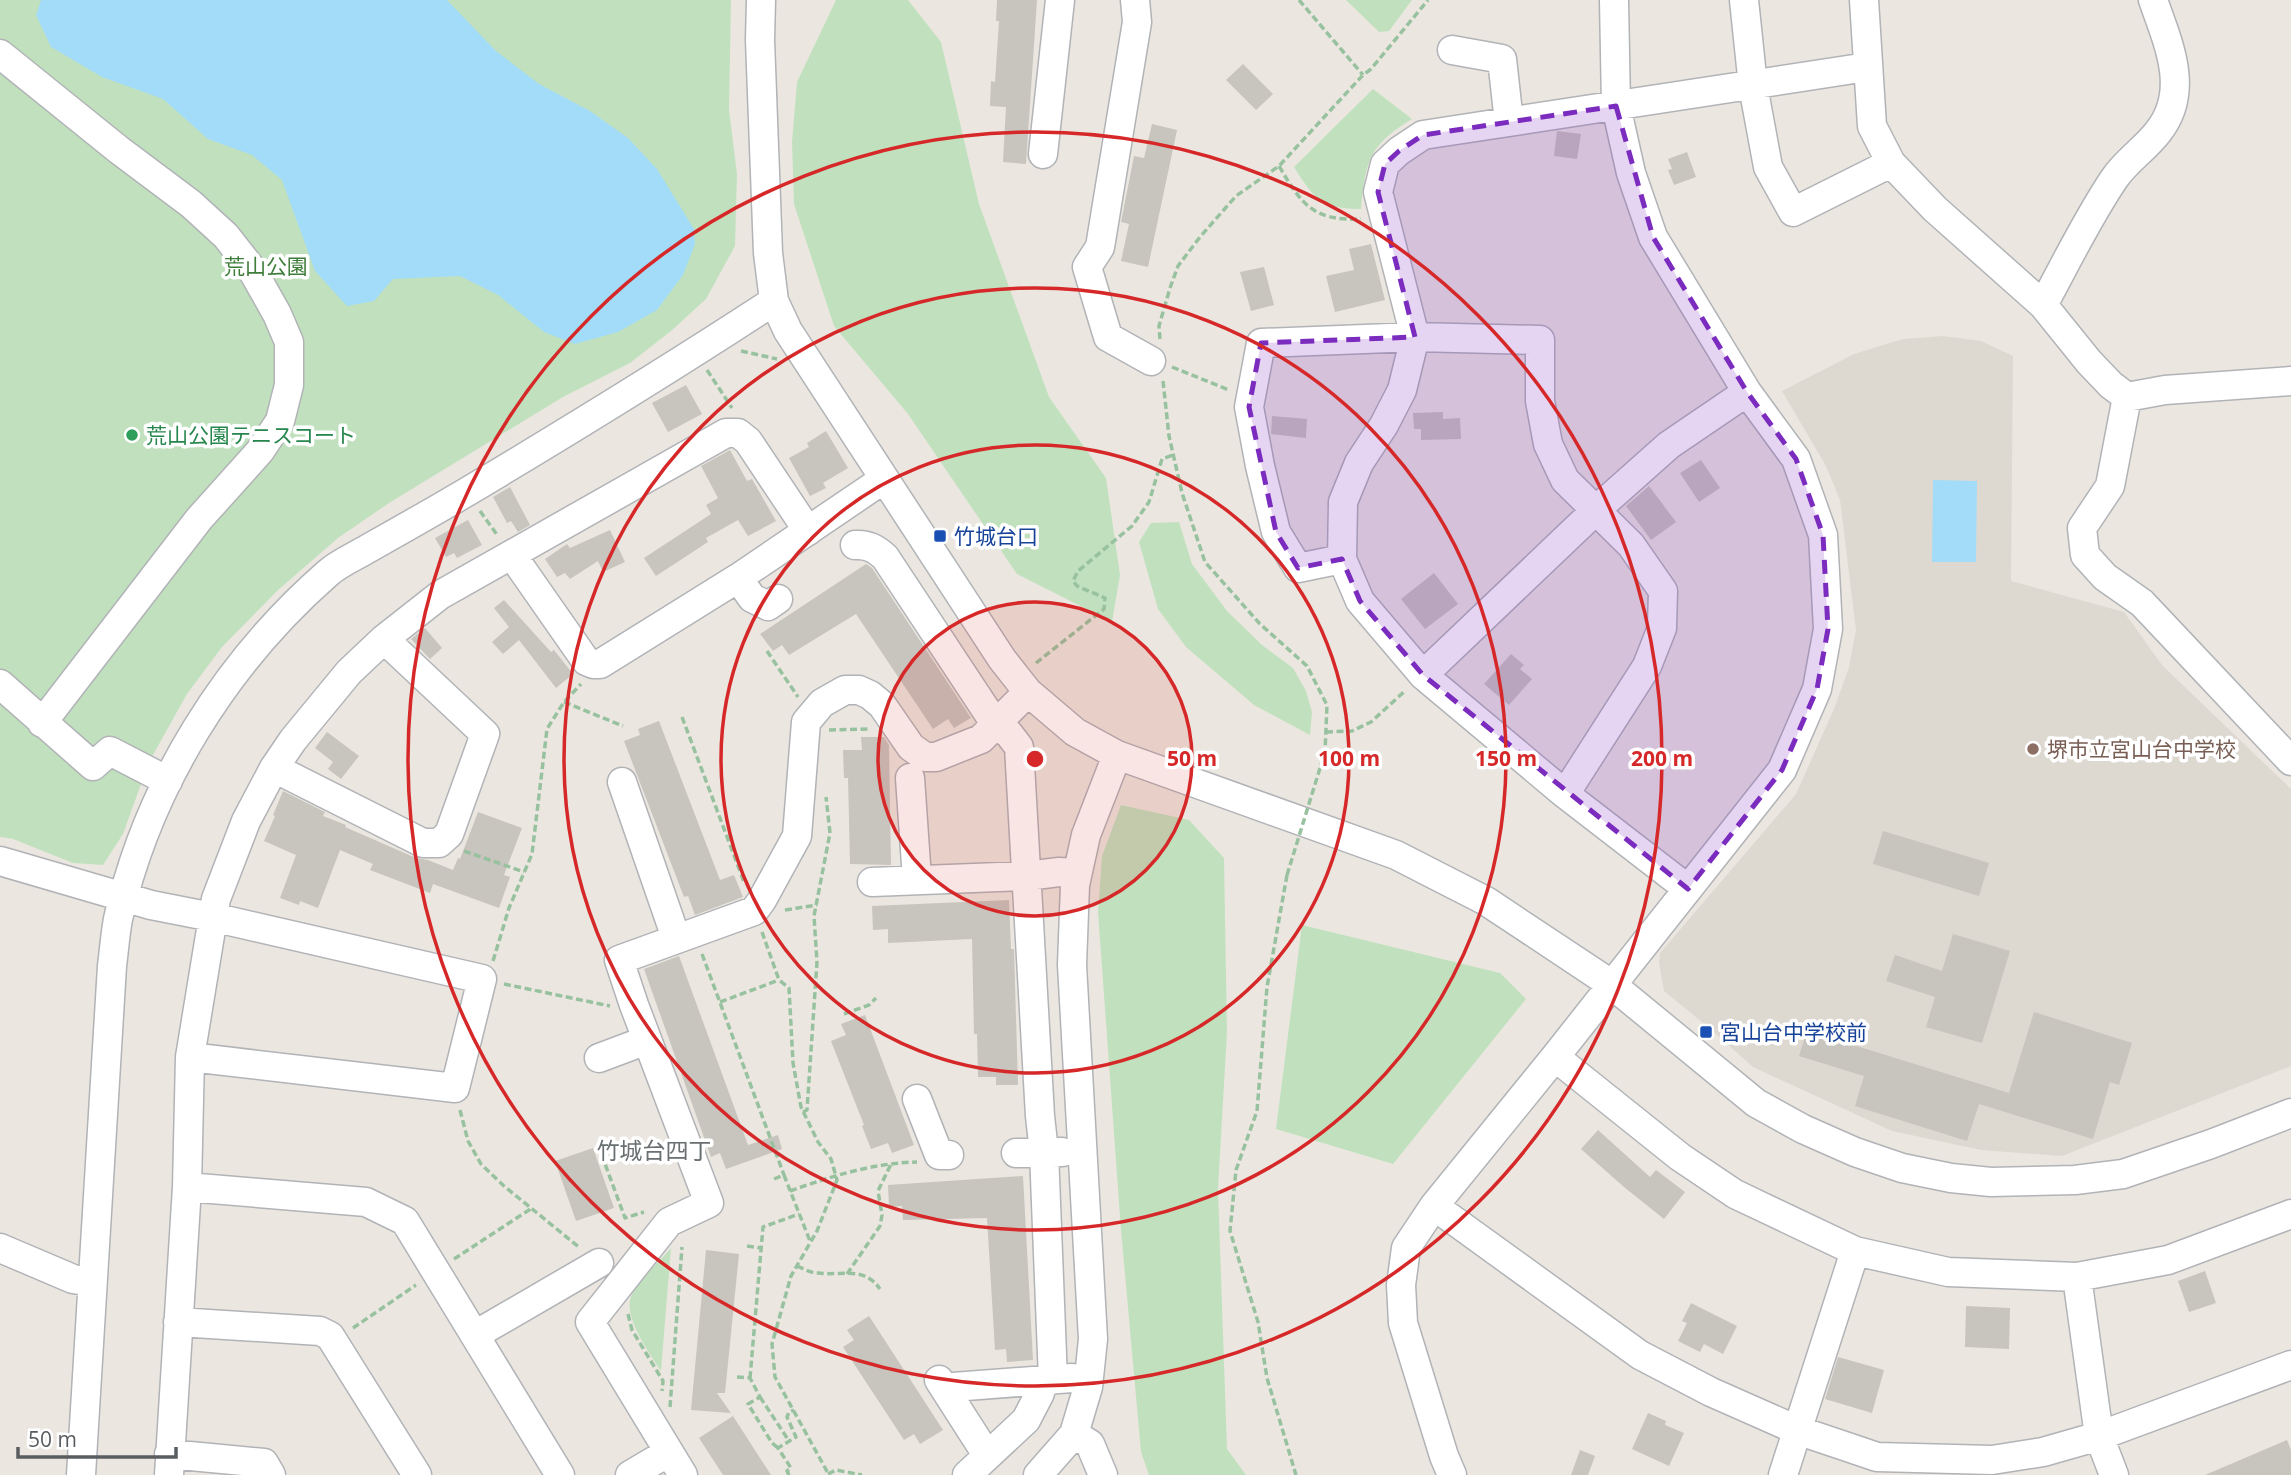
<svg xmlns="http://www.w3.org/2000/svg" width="2291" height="1475" viewBox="0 0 2291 1475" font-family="'Open Sans','Noto Sans JP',sans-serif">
<rect width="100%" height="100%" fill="#ebe7e0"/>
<path fill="#ddd9d1" d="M1943,336l38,5 32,15 -2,225 113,31 38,53 129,124v277l-229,90 -81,-6 -89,-19 -139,-64 -45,-40 -44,-36 -5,-28 1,-10 136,-159 38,-85 15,-42 7,-37 -16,-130 -14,-34 -44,-75 72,-37 49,-15z"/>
<path fill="#c1e1be" d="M0,0h731l-2,110 8,64 -2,72 -29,53 -35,32 -41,32 -67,34 -174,106 -51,35 -60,52 -56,57 -35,47 -38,68 -26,72 -20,31 -30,-2 -60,-24 -13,-2z
M836,0h72l33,42 38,162 70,193 57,81 14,97 -8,47 -95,-48 -109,-160 -74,-88 -40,-122 -2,-62 5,-60z
M1346,0h66l-23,31 -10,1z
M1373,89l39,30c-44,27 -46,42 -51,90 -39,0 -47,-10 -67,-42z
M1179,522l13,42 35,47 35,34 31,23 13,23 6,21 -2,23 -56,-30 -68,-58 -28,-38 -19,-67 12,-19z
M1121,805l68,15 35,38 3,174 -9,157 9,260 19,26h-97l-8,-23 -20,-222 -23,-318 4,-56z
M1302,925l198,48 26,26 -133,165 -117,-35z
M671,1248l-10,123c-11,-17 -35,-50 -31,-71 3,-15 31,-40 41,-52z"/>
<path fill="#a3dcf8" d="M41,0h406l49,51 43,33 51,27 38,27 29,31 37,60 1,15 -12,31 -26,35 -39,22 -43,12 -31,-12 -46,-37 -38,-19 -67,3 -19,22 -27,5 -32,-35 -33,-91 -30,-25 -44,-16 -45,-40 -61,-22 -51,-30 -15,-32z
M1933,480l44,1 -1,81h-44z"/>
<path fill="#c8c4be" d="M997,0h40l-11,164 -23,-2 3,-55 -16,-1 1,-25 4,1 4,-61h-3z
M1243,64l30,30 -17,16 -30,-30z
M1152,124l25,6 -29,137 -27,-6 8,-37 -8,-2 13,-66 10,2z
M1557,131l24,3 -4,25 -23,-3z
M1687,152l9,25 -22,8 -6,-15 4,-1 -4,-10z
M1371,244l14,56 -50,12 -9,-36 28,-6 -5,-21z
M1264,267l10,38 -23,6 -11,-39z
M686,385l16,29 -34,18 -16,-29z
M1443,412v7l17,-1 1,21 -40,1v-11h-7l-1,-16z
M1272,416l35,3 -1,19 -35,-4z
M826,431l22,37 -25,15 3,5 -16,8 -21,-38 20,-11 -2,-4z
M730,450l17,31 5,-2 24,42 -28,15 -10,-16 -32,18 2,4 -52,34 -12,-18 67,-44 -5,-9 12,-7 -17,-32z
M1701,460l19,28 -21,14 -19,-29z
M1649,486l27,36 -25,18 -25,-34z
M510,487l20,38 -12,7 -7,-11 -4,2 -14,-26z
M468,520l14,25 -25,13 -3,-5 -8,4 -11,-19z
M610,530l15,32 -22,10 -5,-11 -28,18 -5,-6 -8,4 -12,-18 22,-15 3,4z
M866,564l6,4 99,150 -17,10 -6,-9 -15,10 -77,-115 -67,41 -7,-10 -9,6 -13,-17z
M1434,573l24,31 -33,25 -24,-30z
M504,600l47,52 3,-2 19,24 -17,14 -37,-48 -16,14 -11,-12 17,-15 -15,-19z
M425,628l17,20 -12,11 -19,-20z
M1511,654l13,11 -4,4 12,10 -23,26 -25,-21z
M659,721l61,159 14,-5 9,22 -48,18 -7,-19 -4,1 -60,-156 16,-6 -2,-6z
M327,732l32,24 -18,23 -13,-10 5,-7 -18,-14z
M861,737h23l5,8 2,120 -41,-1 -2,-86h-4l-1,-28h19z
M283,791l42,21 -2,4 23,9 -1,2 71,31 12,2 25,10 5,-12 2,1 18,-47 44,16 -18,47 6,2 -11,31 -66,-24 -3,9 -60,-23 3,-6 -33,-14 -22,58 -18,-7 -1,4 -19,-7 16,-43 -32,-14 11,-25 -2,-1z
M1883,831l106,32 -10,33 -106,-32z
M1009,900l2,49h3l4,136h-22v-8h-18l-1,-43h-3l-2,-95 -84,4v-14l-15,1 -1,-24z
M1953,934l57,17 -28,92 -56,-16 9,-30 -49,-16 9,-26 47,16z
M679,956l69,189 30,-10 4,14 -56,20 -6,-16 -9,4 -67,-188z
M2034,1012l98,31 -13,42 -9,-3 -17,57 -114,-35 -12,37 -112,-35 9,-30 -65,-20 10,-32 46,14 -2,7 156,48z
M865,1015l49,130 -22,8 -4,-10 -17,6 -9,-23 2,-1 -33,-84 15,-6 -5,-11z
M1598,1130l52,47 6,-7 29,22 -21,27 -40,-32 -43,-38z
M593,1148l21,60 -38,13 -21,-60z
M1023,1176l10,184 -26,2 -1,-13 -11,1 -8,-132 -84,2 -1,-14 -13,1 -1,-22z
M706,1250l33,4 -14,139h-8l14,20 -40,-3z
M2205,1271l11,32 -27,9 -11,-31z
M1691,1303l46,23 -14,28 -19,-10 -4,8 -22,-11 9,-18 -5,-2z
M1966,1306l44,2 -1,41 -44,-2z
M869,1316l74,114 -23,14 -6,-10 -10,6 -61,-93 11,-7 -7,-10z
M1838,1357l46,13 -12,43 -47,-14z
M1648,1413l18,8 -1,4 19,8 -15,33 -37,-17z
M733,1416l38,59h-48l-24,-37z
M2287,1440l4,10v25h-86z
M1580,1450l15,6 -7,19h-17z"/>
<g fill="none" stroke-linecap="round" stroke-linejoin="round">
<defs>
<path id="minor" d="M761,0l-1,40 8,213 6,48 14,30 214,328 26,33 47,40 42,23 279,100 90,46 125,83 145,119 47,26 52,23 47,16 49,10 40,4 84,-2 48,-6 88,-30 80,-31
M1135,0l2,22 -37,225 -13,20 21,70 43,24
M1744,0l9,86 15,81 25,45 98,-49
M1864,0l8,126 19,37 44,46 108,96 46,57 22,23 16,12 38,-7 126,-9
M1452,50l50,9 7,63
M0,54l119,96 72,54 35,32 25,32 26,46 12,28v43l-9,36 -20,30 -61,68 -157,204
M1043,154l17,-154
M2043,305c23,-42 44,-86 71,-126 12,-18 31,-30 44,-47 33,-41 10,-89 -5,-132
M2127,397l-17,89 -28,42 3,27 20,22 37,26 149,158
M855,545c13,-1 21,4 30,12l111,168 13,9 10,13 21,369 4,36 9,228
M512,555l74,106 7,3h7l138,-86 146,-99
M1342,559l-44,9 -22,-36 -16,-66 -11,-59 12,-64 154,-6 125,3v61l8,43 17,36 66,65 32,46 -1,37 -15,38 -82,128
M738,578l14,20 16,8 10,-7
M1423,675l174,-166 72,-64 78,-53
M0,684l93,82 17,-15 58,30
M274,768l149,75h16l10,-9 36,-100 -101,-95
M910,778l7,101
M622,782l54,156
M0,861l151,44 61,12 270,62 -27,109 -265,-31
M872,882l155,-6 32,-4 17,1
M1688,889l-123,-95 -142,-119 -63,-74 -18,-42 1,-57 16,-39 25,-38 18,-35 13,-53 -37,-145 7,-28 14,-13 24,-16 444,-68
M1555,1057l125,100 55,37 120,57 93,21 129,5 91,-17 123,-46
M599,1058l48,-18
M917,1099l22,56h10
M1016,1153l46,-1
M187,1187l179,15 39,19 155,254
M1434,1206l206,149 71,37 86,38 80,27 115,3 51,-8 56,-16 192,-71
M0,1248l73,31 19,3
M2077,1277l22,159 15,39
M178,1322l142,9 10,5 87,139
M475,1335l124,-72
M939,1380l7,11 7,-4 119,-9
M946,1391l41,64
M1074,1434l16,10 13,31
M169,1454l95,9 7,12
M81,1475l31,-509c2,-15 3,-31 6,-47 30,-133 108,-257 210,-346 11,-10 28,-17 41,-25 32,-18 64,-36 96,-55 104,-62 208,-126 309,-192
M169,1475l18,-288 3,-130 26,-158 30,-78 28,-53 19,-28 56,-68 35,-33 56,-44 286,-162h12l10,8 60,90
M630,1475l39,-23
M683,1475l-93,-153 79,-100 40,-19 -75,-198 -15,-45 135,-49 8,-11 35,-64 9,-114 16,-19 23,-13h14l11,5 12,10 29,42 14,10h11l45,-18 47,-47
M967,1475l59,-55 14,-27 -1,-12
M1038,1475l36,-41 14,-47 5,-48 -21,-374 3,-80 11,-50 31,-80
M1452,1475l-8,-19 -41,-133 -2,-38 5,-37 28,-42 121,-149 227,-287 35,-81 11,-60 -5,-94 -27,-76 -49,-67 -94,-155 -22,-64 -15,-67 -2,-106
M1783,1475l72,-224"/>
</defs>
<use href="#minor" stroke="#b1b3b7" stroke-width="31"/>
<path stroke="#98c29f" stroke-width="3.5" stroke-dasharray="7 3.5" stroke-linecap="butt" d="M1299,0l64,75
M1279,166c23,39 34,55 82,53
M1160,339l-1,-13 11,-38 8,-22 22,-29 36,-41 43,-30 84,-91 8,-6 57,-69
M741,351l36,8
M1172,367l57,23
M707,370l25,38
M1163,381l6,55 13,57 23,69 55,62 47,42 20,39 -2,47
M480,511l18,25
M767,651l31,46
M1036,663l68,-54 1,-11 -28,-12 -4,-5 5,-10 54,-45 17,-24 13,-43 11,-4
M564,702l59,24
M682,717l62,165
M829,730l42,-1
M1326,732l26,-1 19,-9 35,-32
M464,851l60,21
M1287,875l-20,112 -10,124 -21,59 -6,61 28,91 9,56 29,97
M785,910l32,-5
M762,932l17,48 10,8 4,75 8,44 17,35 13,17 6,21 -20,51 -26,45 -19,68 3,33 54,98
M702,954l82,221
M493,961l16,-53 23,-54 15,-125 17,-27 17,-18
M504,984l106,22
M720,1002l59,-22
M844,1014l25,-9 7,-7
M460,1110l8,31 13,23 23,22 76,62
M803,1112l4,-2 10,-148 -3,-46 16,-83 -4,-36
M598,1145l27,73 19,-6
M774,1179l10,-4 26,66
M790,1191c42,-15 83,-28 127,-29
M747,1246l14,2
M454,1259l78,-51
M797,1266c7,3 14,7 21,7 25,3 46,-7 62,16
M847,1274l33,-48 2,-11 -4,-24 14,-29
M628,1314l4,16 31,51 -1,10
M353,1328l63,-43
M737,1377l13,1 10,19 -12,7 24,39 6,5
M750,1378l13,-151 36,-13
M760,1397l29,44
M670,1407l12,-160
M828,1474l8,-4 26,5
M789,1475l-2,-4 4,-3 -13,-20 18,-11 -9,-20 2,-5 5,-2"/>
<use href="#minor" stroke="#fff" stroke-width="28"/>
<path stroke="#98c29f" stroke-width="3.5" stroke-dasharray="7 3.5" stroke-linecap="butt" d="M1287,875l38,-123"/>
</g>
<path fill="#7b2cbf" fill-opacity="0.2" stroke="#7b2cbf" stroke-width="5" stroke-dasharray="14 9" stroke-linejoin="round" d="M1616,106l37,131 94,155 49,67 27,76 5,94 -11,60 -35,81 -94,119 -265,-214 -63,-74 -18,-42 -44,9 -22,-36 -27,-125 12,-64 154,-6 -37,-145 7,-28 14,-13 24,-16z"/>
<circle cx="1035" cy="759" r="157" fill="#d62828" fill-opacity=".12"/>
<g fill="none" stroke="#d62828" stroke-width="3.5">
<circle cx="1035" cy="759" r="157"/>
<circle cx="1035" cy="759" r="314"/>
<circle cx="1035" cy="759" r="471"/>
<circle cx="1035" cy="759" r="627"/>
</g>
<circle fill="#2e9e5b" stroke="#fff" stroke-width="2.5" cx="132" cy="435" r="7"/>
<g fill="#1a4fb4" stroke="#fff" stroke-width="2.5">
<rect x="933" y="529" width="14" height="14" rx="3.5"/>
<rect x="1699" y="1025" width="14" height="14" rx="3.5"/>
</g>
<circle fill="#8d6e63" stroke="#fff" stroke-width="2.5" cx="2033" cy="749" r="7"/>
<g text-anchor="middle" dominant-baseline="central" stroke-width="7" stroke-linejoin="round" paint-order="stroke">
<g font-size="21" fill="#3e7e3a" stroke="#fff">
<text x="266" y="266">荒山公園</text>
</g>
<g font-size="21" fill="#27864d" stroke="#fff" text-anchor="start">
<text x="146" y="435">荒山公園テニスコート</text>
</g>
<g font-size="21" fill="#164399" stroke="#fff" text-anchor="start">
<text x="954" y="536">竹城台口</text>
<text x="1720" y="1032">宮山台中学校前</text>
</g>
<g font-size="21" fill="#785e54" stroke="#fff" text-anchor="start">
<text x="2047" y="749">堺市立宮山台中学校</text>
</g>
<g font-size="23" fill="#6a6f72" stroke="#fff">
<text x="654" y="1150">竹城台四丁</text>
</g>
</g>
<circle cx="1035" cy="759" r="10" fill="#d62828" stroke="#fff" stroke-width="3.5"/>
<g font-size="21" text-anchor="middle" font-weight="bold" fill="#d62828" stroke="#fff" stroke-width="7" stroke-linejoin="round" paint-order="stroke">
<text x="1192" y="766">50 m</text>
<text x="1349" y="766">100 m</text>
<text x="1506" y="766">150 m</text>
<text x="1662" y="766">200 m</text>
</g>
<path d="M18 1447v10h158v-10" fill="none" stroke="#595d60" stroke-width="3.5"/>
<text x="28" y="1447" font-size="21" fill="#595d60" stroke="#ffffff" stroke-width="5" paint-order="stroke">50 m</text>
</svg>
